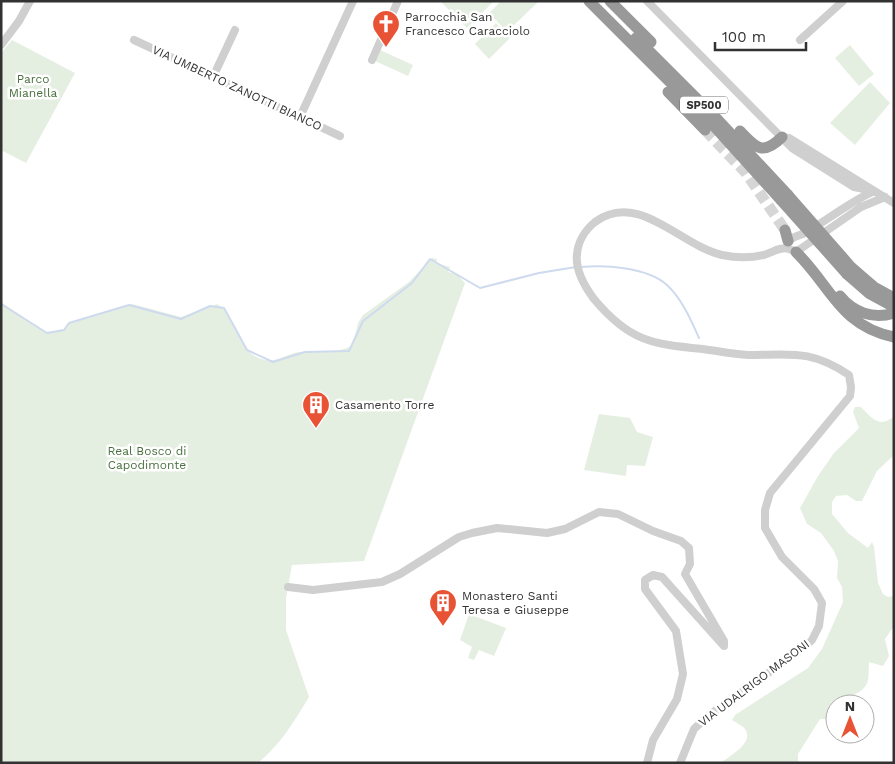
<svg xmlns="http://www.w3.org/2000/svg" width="895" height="764" viewBox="0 0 895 764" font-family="'Work Sans',sans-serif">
<rect width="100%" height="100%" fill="#fff"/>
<path fill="#e5efe1" d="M440,1h54l-27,27z
M501,1h36l1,1 -31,30 -18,-19z
M496,23l14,15 -21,21 -14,-15z
M12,40l63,33 -49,90 -25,-13v-97z
M850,45l24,29 -15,12 -24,-28z
M380,50l33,15 -5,11 -33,-15z
M870,82l20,21 -35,42 -25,-22z
M432,258l5,1 -1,4 14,4 -2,5 9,2 8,9 -101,278 -72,4 -6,33v32l23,67c-15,25 -29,48 -51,66h-257v-461l46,31 17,-3 5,-7 63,-19 49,13 36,-13c22,13 18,51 49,56 12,2 22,-7 34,-8 18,-2 36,3 53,-7l5,-22 5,-8 46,-33z
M855,407h6c11,11 18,22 33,9v39l-17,16 -15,30h-6l-9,-6 -11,1 -4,6v12l16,19 20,15 4,-6 2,5 4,36 5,11 5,3 6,-1v30l-9,13 4,17 -6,10 -14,-4c-1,18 2,24 -15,33l-3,9h-16v11l-4,4h-11l-22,35v9h-77c8,-7 34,-20 24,-34 -3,-4 -9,-6 -13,-9l3,-5 73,-47 14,-19 21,-47 -1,-15 -5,-9 1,-17 -4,-10 -13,-18 -14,-9 -7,-16 18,-32 16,-23 25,-25 -6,-16z
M599,414l31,4 7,14 16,5 -8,29 -18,-1 -1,11 -42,-6z
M469,614l37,14 -12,28 -15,-6 -5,10 -6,-2 4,-11 -12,-7z"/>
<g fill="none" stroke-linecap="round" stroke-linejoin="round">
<path stroke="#cedaee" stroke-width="2" d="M581,267c25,-2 66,0 86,18 15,14 24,35 32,53
M1,304l46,29 17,-3 5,-7 60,-18 52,14 29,-13 14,2 23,42 26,12 32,-10 44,-1 14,-30 49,-38 18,-24 50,29 59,-15 37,-6"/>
<path stroke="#d6d6d6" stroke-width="11" stroke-dasharray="11 5.5" stroke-linecap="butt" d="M705,130l41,43 39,57"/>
<path stroke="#cfcfcf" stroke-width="8" d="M647,1l145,147 62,39 20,4
M134,40l206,96
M800,40l43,-39
M1,45l18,-24 11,-20
M372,60l26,-59
M213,77l22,-47
M300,117l53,-116
M782,137l7,1 105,65
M788,243c3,-7 12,-7 19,-11 23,-14 43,-30 67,-41
M288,587l25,3 69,-8 18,-8 59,-37 13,-4 25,-5 50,5 18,-4 34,-17 19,2 35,17 28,10 8,7 1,16 -5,10 39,67v5l-62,-69 -9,-2 -8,5v9l31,42 7,43 -6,25 -24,41 -6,23
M680,763l14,-34 15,-14 96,-68 7,-7 7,-14 3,-23 -8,-14 -32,-32 -17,-29v-18l5,-17 80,-97 1,-9 -2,-12c-39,-26 -58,-20 -101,-20 -15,-1 -30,-4 -45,-6 -52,-5 -74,-8 -109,-50 -9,-12 -19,-29 -17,-45 1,-12 8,-24 18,-32 43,-32 86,24 127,33 14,3 29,3 42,0 7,-2 17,-9 25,-6 3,1 5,2 7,3l65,-45 24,-10"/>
<path stroke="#999" stroke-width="11" d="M589,1l125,125 67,74
M610,1l41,41
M636,38l82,82 70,75
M668,92l37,38
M740,131c16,17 23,25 42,6
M785,230l3,11
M796,252c35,34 44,74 98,85
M852,268l22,19 20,11
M847,274l23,20 24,13
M840,296c13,16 33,24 54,17"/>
<path stroke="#999" stroke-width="11" d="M788,195l63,72
M781,200l66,74"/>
</g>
<defs>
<symbol id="church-pin" viewBox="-11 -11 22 30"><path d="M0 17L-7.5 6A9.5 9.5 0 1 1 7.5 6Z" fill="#e95335" stroke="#fff"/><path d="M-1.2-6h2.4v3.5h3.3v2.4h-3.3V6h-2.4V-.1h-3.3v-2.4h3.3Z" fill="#fff"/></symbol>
<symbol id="building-pin" viewBox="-11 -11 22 30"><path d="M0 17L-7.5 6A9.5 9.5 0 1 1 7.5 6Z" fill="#e95335" stroke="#fff"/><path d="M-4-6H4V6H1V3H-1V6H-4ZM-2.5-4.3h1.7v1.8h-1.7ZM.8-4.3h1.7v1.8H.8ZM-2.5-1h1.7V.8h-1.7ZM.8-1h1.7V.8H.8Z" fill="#fff"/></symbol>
</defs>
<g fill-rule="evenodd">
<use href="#church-pin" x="370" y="8" width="32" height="43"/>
<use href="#building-pin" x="300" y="389" width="32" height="43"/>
<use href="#building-pin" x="427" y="587" width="32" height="43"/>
</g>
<g text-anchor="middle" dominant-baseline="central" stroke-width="5" stroke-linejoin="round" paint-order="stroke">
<rect fill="#fff" stroke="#707070" stroke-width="1" x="680" y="96.5" width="48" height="17" rx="4"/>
<g font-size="11" font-weight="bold" fill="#323232">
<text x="704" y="105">SP500</text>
</g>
<g font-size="12" fill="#323232" stroke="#fff" text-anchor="start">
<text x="405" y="17">Parrocchia San<tspan x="405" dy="14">Francesco Caracciolo</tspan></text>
<text x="335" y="405">Casamento Torre</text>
<text x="462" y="596">Monastero Santi<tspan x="462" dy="14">Teresa e Giuseppe</tspan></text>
</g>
<g font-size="12" fill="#49703e" stroke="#fff">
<text x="33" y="79">Parco<tspan x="33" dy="14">Mianella</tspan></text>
<text x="147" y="451">Real Bosco di<tspan x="147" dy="14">Capodimonte</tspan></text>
</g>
<g font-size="12" fill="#323232" stroke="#fff">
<text transform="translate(237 88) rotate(25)">VIA UMBERTO ZANOTTI BIANCO</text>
<text transform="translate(754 683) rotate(-37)">VIA UDALRIGO MASONI</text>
</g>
</g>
<rect width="895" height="764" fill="none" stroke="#323232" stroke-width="5"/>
<g transform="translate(850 719)"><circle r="24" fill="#ffffff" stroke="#adadad"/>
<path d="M0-4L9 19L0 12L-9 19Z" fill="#e95335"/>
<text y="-8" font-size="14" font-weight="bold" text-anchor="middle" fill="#323232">N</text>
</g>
<path d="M715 42v8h91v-8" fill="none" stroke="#323232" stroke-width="2.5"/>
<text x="722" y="42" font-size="15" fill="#323232" stroke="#ffffff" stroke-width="4" paint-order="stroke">100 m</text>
</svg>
